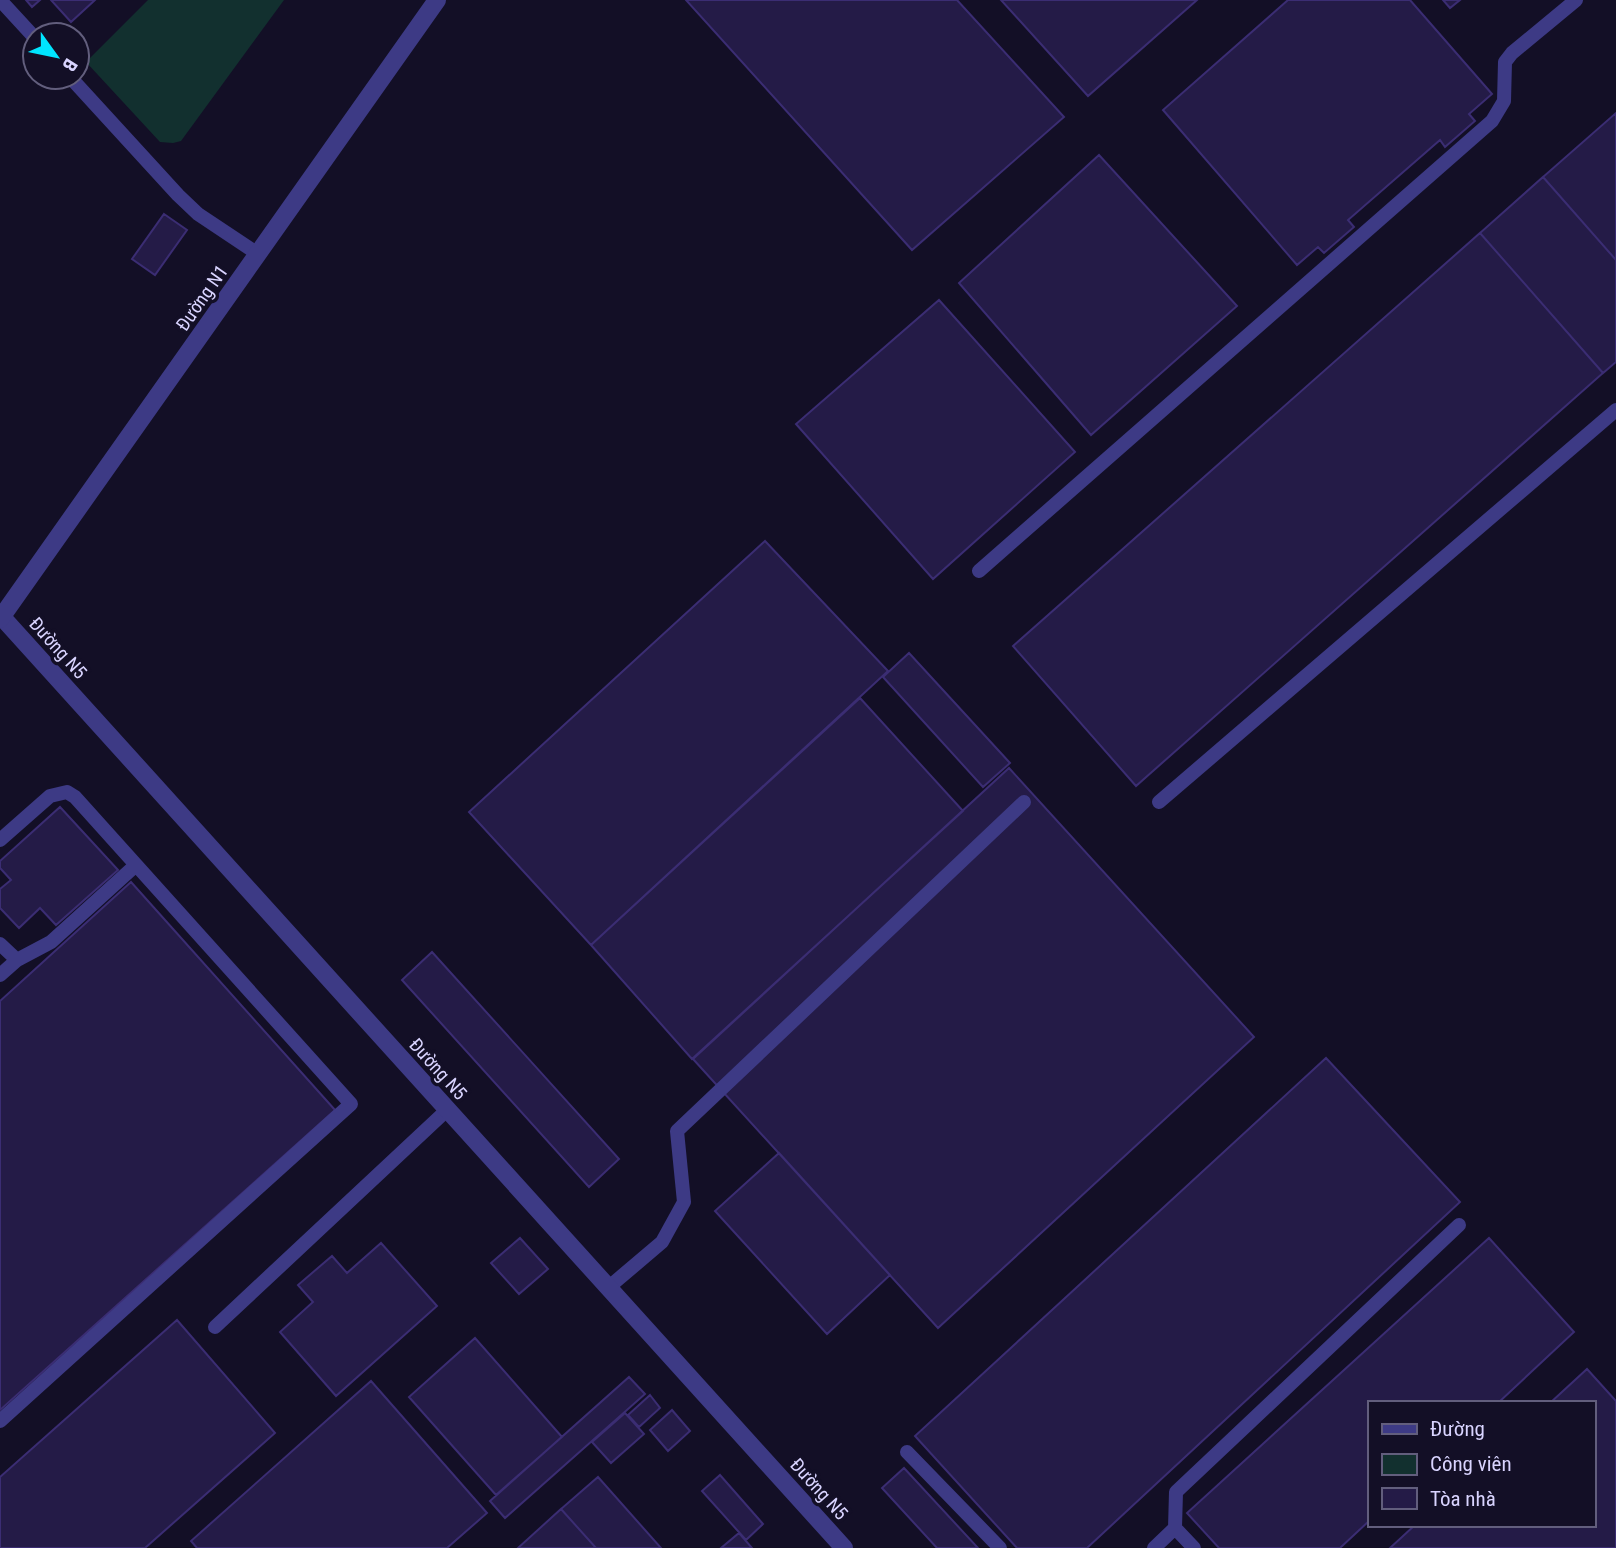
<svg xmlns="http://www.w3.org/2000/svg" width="1616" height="1548" viewBox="0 0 1616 1548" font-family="'Roboto Condensed',sans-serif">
<rect width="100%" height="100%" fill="#130f26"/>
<path fill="#12302f" d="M148,0h136l-103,141 -8,2 -13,-1 -74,-80z"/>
<path fill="#241b47" stroke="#3b2d73" stroke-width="2" d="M26,0h14l-8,7z
M51,0h44l-24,22z
M686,0h271l107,117 -152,133z
M1001,0h196l-109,96z
M1288,0h122l82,94 -23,20 6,7 -30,26 -5,-7 -92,80 6,7 -30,26 -6,-6 -21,18 -134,-155z
M1443,0h17l-10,8z
M1616,113v147l-73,-83z
M1099,155l138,151 -146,129 -132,-152z
M1543,177l73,83v102l-13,11 -123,-140z
M164,214l23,16 -32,45 -23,-16z
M1480,233l123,140 -467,413 -123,-140z
M939,300l136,152 -142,127 -137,-155z
M765,541l123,130 -297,274 -122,-133z
M909,653l101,110 -27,24 -100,-110z
M860,698l103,113 -271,248 -101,-114z
M1009,768l245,269 -316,291 -245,-269z
M60,807l58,63 -62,55 -16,-17 -21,20 -19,-20v-19l11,-9 -11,-12v-7z
M131,882l204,228 -335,300v-409z
M432,952l187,207 -30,28 -187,-207z
M1326,1058l134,144 -373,346h-70l-102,-112z
M779,1153l111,122 -63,59 -112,-123z
M520,1238l28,31 -29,25 -28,-31z
M1489,1238l85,94 -76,71h-129v118l-29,27h-121l-32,-35z
M381,1243l56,63 -101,90 -56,-64 33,-30 -15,-17 34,-29 15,17z
M177,1320l98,113 -130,115h-145v-71z
M475,1338l87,99 -66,58 -87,-98z
M1587,1369l29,32v147h-226l25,-23h178v-122h-43z
M629,1377l16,17 -140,124 -15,-17z
M371,1381l116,132 -40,35h-250l-6,-7z
M650,1395l10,13 -21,19 -11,-12z
M672,1410l18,21 -22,20 -18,-21z
M625,1413l19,21 -33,29 -19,-21z
M904,1468l74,80h-41l-55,-60z
M720,1475l43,49 -17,16 -44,-49z
M598,1477l63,71h-65l-35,-39z
M561,1509l35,39h-78z
M739,1533l13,15h-31z"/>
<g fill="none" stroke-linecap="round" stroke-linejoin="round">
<path stroke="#3d3a85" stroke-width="14" d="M0,0l35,38
M70,77l108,118 20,19 60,40
M979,571l513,-450 12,-20 1,-39 7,-9 64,-53
M1159,802l457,-392
M0,840l50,-44 17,-4 8,5 276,307 -351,317
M0,944l17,16
M0,975l17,-15 34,-18 85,-77
M609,1287l53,-45 22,-40 -7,-71 347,-329
M215,1327l232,-217
M907,1452l93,96
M1175,1528l19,20
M1154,1548l21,-20 1,-36 283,-267"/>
<path stroke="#3d3a85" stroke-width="18" d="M2,617l842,931"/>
<path stroke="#3d3a85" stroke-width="18" d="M0,619l437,-619"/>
</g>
<g text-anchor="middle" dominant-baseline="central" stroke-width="7" stroke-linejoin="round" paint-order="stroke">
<g font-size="19" fill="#d9d4ff" stroke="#130f26">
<text transform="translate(202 298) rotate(-55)">Đường N1</text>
<text transform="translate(58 648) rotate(48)">Đường N5</text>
<text transform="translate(438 1069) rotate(48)">Đường N5</text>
<text transform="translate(819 1489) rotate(48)">Đường N5</text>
</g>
</g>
<rect x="1368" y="1401" width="228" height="126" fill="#130f26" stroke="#625e7d" stroke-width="2"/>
<rect x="1382" y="1424" width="35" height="10" fill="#3d3a85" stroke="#625e7d" stroke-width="2"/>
<text x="1430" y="1436" font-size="21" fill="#d9d4ff">Đường</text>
<rect x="1382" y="1454" width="35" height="21" fill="#12302f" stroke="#625e7d" stroke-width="2"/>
<text x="1430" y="1471" font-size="21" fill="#d9d4ff">Công viên</text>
<rect x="1382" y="1488" width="35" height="21" fill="#241b47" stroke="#625e7d" stroke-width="2"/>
<text x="1430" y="1506" font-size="21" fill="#d9d4ff">Tòa nhà</text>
<g transform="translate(56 56) rotate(123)"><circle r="33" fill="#130f26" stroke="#625e7d" stroke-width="2"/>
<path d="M0-5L12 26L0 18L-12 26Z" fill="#00e5ff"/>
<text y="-10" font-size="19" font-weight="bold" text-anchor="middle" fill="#d9d4ff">B</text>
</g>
</svg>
